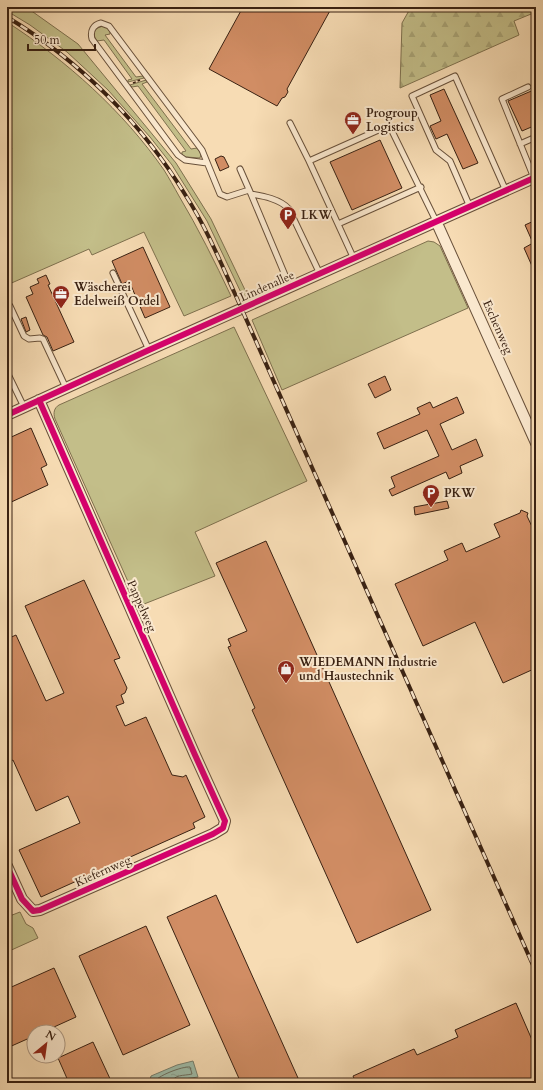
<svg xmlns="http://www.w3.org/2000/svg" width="543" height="1090" viewBox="0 0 543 1090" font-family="Cardo,serif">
<defs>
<pattern id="forest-firs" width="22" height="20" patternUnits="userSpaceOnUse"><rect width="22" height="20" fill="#c3be89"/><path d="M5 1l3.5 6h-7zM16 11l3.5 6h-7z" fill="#a8a375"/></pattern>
<pattern id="water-ripples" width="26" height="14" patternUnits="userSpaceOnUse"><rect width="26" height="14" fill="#9ebca9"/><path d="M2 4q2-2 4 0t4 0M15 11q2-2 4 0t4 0" fill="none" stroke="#89a190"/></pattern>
</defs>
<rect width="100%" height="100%" fill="#f7dcb4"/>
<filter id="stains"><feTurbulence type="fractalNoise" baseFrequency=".005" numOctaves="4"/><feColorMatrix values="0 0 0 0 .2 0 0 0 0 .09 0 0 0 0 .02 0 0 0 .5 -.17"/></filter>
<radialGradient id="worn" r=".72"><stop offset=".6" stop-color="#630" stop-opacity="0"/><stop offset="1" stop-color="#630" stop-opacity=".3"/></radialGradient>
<path fill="#c3be89" stroke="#7e704e" d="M7,7h19l52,37 98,119 35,56 35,73 -2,7 -37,-78 -35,-56 -22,-28 -42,-47 -41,-38 -37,-27 -23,-14z
M7,22c60,39 116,89 157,148 5,8 10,17 15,26 19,32 36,66 52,100l-47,20 -40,-84 -52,23 -3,-6 -82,36v-131l5,-5 -5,-7z
M103,26l5,2 2,4v2l-5,1 31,42 7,-1 1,2 -16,4v-2l4,-1 -28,-39 -7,1c-3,-5 -4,-7 -2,-12z
M146,80l1,2 -5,2 49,65 6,-1 4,6 -1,4 -14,-1 -4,-2v-3l4,-1 -48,-65 -6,1 -2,-2z
M428,241l6,1 6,4 28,62 -186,82 -30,-70z
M234,327l73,154 -112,51 20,44 -76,30 -84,-187c-2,-6 -1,-11 4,-14z
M20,912l6,12 7,4 5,10 -31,14v-35z"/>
<path fill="url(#forest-firs)" stroke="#7e704e" d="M411,7h125v5l-22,9 5,14 -119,53 2,-65z"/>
<path fill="url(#water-ripples)" stroke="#767e6d" d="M193,1061l5,16 -21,3 -3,3h-25l2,-7 26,-11z"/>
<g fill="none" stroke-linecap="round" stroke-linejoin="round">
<path stroke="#6c6e5e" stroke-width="1" d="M153,1083c3,-7 30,-17 37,-16l2,7c-8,2 -19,0 -20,9"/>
</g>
<path fill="#d18d64" stroke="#392112" d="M243,7h89l-45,82 1,3 -3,5 -3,1 -5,8 -68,-37z
M444,89l34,74 -15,6 -16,-35 -11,5 -6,-13 11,-5 -11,-26z
M536,89v36l-14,6 -14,-30z
M380,140l22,48 -50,22 -22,-48z
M221,156l3,1 5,10 -9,4 -5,-12z
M536,220v55l-12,-27 9,-5 -8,-18z
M143,247l27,60 -25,11 -16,-37 -7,3 -10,-23z
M46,275l4,9 -2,1 26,57 -21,9 -6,-14 -4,-2 -17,-38 7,-3 -3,-7 9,-4 -2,-4z
M26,317l4,13 -4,2 -5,-13z
M385,376l6,14 -16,8 -7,-14z
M457,397l7,16 -24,11 12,26 24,-11 7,17 -23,10 2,7 -13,6 -3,-7 -54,24 -3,-6 6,-3 -4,-10 48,-21 -12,-26 -43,19 -7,-16 43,-19 -3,-6 13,-6 3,6z
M31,428l16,37 -6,3 7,17 -41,19v-65z
M447,501l2,7 -34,7 -1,-8z
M521,510l7,3 -1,3 9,19v22l-4,2 4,9v100l-33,15 -28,-61 -52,24 -28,-62 53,-24 -4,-9 18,-8 4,9 34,-15 -6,-13 26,-11z
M266,541l165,369 -74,33 -105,-233 3,-2 -27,-61 3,-1 -3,-7 19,-8 -31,-68z
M84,580l36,78 -6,2 13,28 -2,5 -4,2 3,8 -8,3 9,20 21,-9 26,58 11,2 3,-2 19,42 -12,6 2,5 -154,69 -22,-47 61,-27 -12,-27 -32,15 -23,-51 -6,3v-124l9,-4 30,66 18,-8 -39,-87z
M216,895l82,183 -12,5h-45l-74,-166z
M146,926l44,99 -67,30 -44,-99z
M54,968l22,49 -33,15h-9v4l-27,12v-59z
M516,1003l20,46v34h-180l-3,-7 61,-27 3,6 41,-18 -3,-7z
M93,1042l19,41h-43l-11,-25z"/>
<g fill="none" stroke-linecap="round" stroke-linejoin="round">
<defs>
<path id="lane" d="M528,87l-26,12 32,79
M290,123l19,38 45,98
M520,144l16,-7
M309,161l74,-33 7,-1 46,94
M207,163l-22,-3 -7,-5 -86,-116c-2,-8 1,-14 9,-16l8,3 93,124 18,44 7,3 22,-7
M240,169l11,25c12,2 29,5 38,15l31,65
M251,194l39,93
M470,207l-20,-46 -14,-11 -24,-54 43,-20 51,115
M338,224l83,-37
M113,273l36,77
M10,306l14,30 5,3 11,-1 3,1 23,49
M7,372l17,35"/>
<path id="street" d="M436,221l100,222
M7,415l142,-65 387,-173
M7,866l15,33 11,12 7,-1 173,-76 10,-6 2,-7 -30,-66 -156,-355"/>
</defs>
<use href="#lane" stroke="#68503a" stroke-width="7"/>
<use href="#street" stroke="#68503a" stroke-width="12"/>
<path stroke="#392112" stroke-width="1.5" stroke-dasharray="3 2" stroke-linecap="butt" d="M133,83l7,-3"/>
<use href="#lane" stroke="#fae8ce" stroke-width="5"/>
<use href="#street" stroke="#fae8ce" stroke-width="10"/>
<defs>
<path id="rail" d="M7,17c73,44 135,106 179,179 20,31 34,65 49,98l301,678"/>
</defs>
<use href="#rail" stroke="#392112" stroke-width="4"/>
<use href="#rail" stroke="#fae8ce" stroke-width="2.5" stroke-dasharray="8" stroke-linecap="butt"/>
<defs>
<path id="cycleway" d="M7,415l142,-65 387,-173
M7,866l15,33 11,12 7,-1 173,-76 10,-6 2,-7 -30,-66 -156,-355"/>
</defs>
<use href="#cycleway" stroke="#fae8ce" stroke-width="8"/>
<use href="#cycleway" stroke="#d6006c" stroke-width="6"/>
</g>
<defs>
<symbol id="office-pin" viewBox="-11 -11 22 30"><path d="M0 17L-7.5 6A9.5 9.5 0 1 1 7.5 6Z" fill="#8f2418" stroke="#fae8ce"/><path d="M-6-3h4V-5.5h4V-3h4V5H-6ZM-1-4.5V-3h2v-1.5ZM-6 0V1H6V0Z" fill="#fff"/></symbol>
<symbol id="parking-pin" viewBox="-11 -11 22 30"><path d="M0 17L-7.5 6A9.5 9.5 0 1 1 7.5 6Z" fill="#8f2418" stroke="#fae8ce"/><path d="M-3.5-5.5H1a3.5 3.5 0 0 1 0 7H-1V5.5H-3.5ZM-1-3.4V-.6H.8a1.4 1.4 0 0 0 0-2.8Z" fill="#fff"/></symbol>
<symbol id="shop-pin" viewBox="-11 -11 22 30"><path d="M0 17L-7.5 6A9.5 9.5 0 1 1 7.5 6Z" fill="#8f2418" stroke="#fae8ce"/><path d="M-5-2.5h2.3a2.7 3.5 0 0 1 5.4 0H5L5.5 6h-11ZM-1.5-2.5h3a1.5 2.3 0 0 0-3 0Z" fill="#fff"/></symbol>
</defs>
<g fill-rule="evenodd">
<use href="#office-pin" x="343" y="110" width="20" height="27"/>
<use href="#parking-pin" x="278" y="205" width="20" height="27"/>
<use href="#office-pin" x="51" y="284" width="20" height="27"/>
<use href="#parking-pin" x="421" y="483" width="20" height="27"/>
<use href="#shop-pin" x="276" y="659" width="20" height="27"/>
</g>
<g text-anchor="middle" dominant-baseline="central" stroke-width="4" stroke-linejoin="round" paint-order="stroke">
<g font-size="12" font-weight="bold" fill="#392112" stroke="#fae8ce" text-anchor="start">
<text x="366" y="113">Progroup<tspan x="366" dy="14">Logistics</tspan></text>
<text x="301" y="215">LKW</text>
<text x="74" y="287">Wäscherei<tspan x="74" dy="14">Edelweiß Ordel</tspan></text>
<text x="444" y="493">PKW</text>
<text x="299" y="662">WIEDEMANN Industrie<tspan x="299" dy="14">und Haustechnik</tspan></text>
</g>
<g font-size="12" fill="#392112" stroke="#fae8ce">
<text transform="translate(267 286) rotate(-24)">Lindenallee</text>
<text transform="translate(498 327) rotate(66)">Eschenweg</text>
<text transform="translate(142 606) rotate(66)">Pappelweg</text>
<text transform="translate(103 871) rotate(-24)">Kiefernweg</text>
</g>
</g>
<rect width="543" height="1090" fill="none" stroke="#f7dcb4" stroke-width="24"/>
<rect x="8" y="8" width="527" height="1074" fill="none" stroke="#392112" stroke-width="2"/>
<rect x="12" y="12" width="519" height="1066" fill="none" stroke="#392112"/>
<g transform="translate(46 1044) rotate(29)"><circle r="19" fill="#fae8ce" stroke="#ad9883"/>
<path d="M0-3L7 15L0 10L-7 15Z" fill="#8f2418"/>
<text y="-6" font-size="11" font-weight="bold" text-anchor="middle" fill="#392112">N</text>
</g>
<path d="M28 44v6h67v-6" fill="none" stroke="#392112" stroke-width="2"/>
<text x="34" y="44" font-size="12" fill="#392112" stroke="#fae8ce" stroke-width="3" paint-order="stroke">50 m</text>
<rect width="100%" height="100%" filter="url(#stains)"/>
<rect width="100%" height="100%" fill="url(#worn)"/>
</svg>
